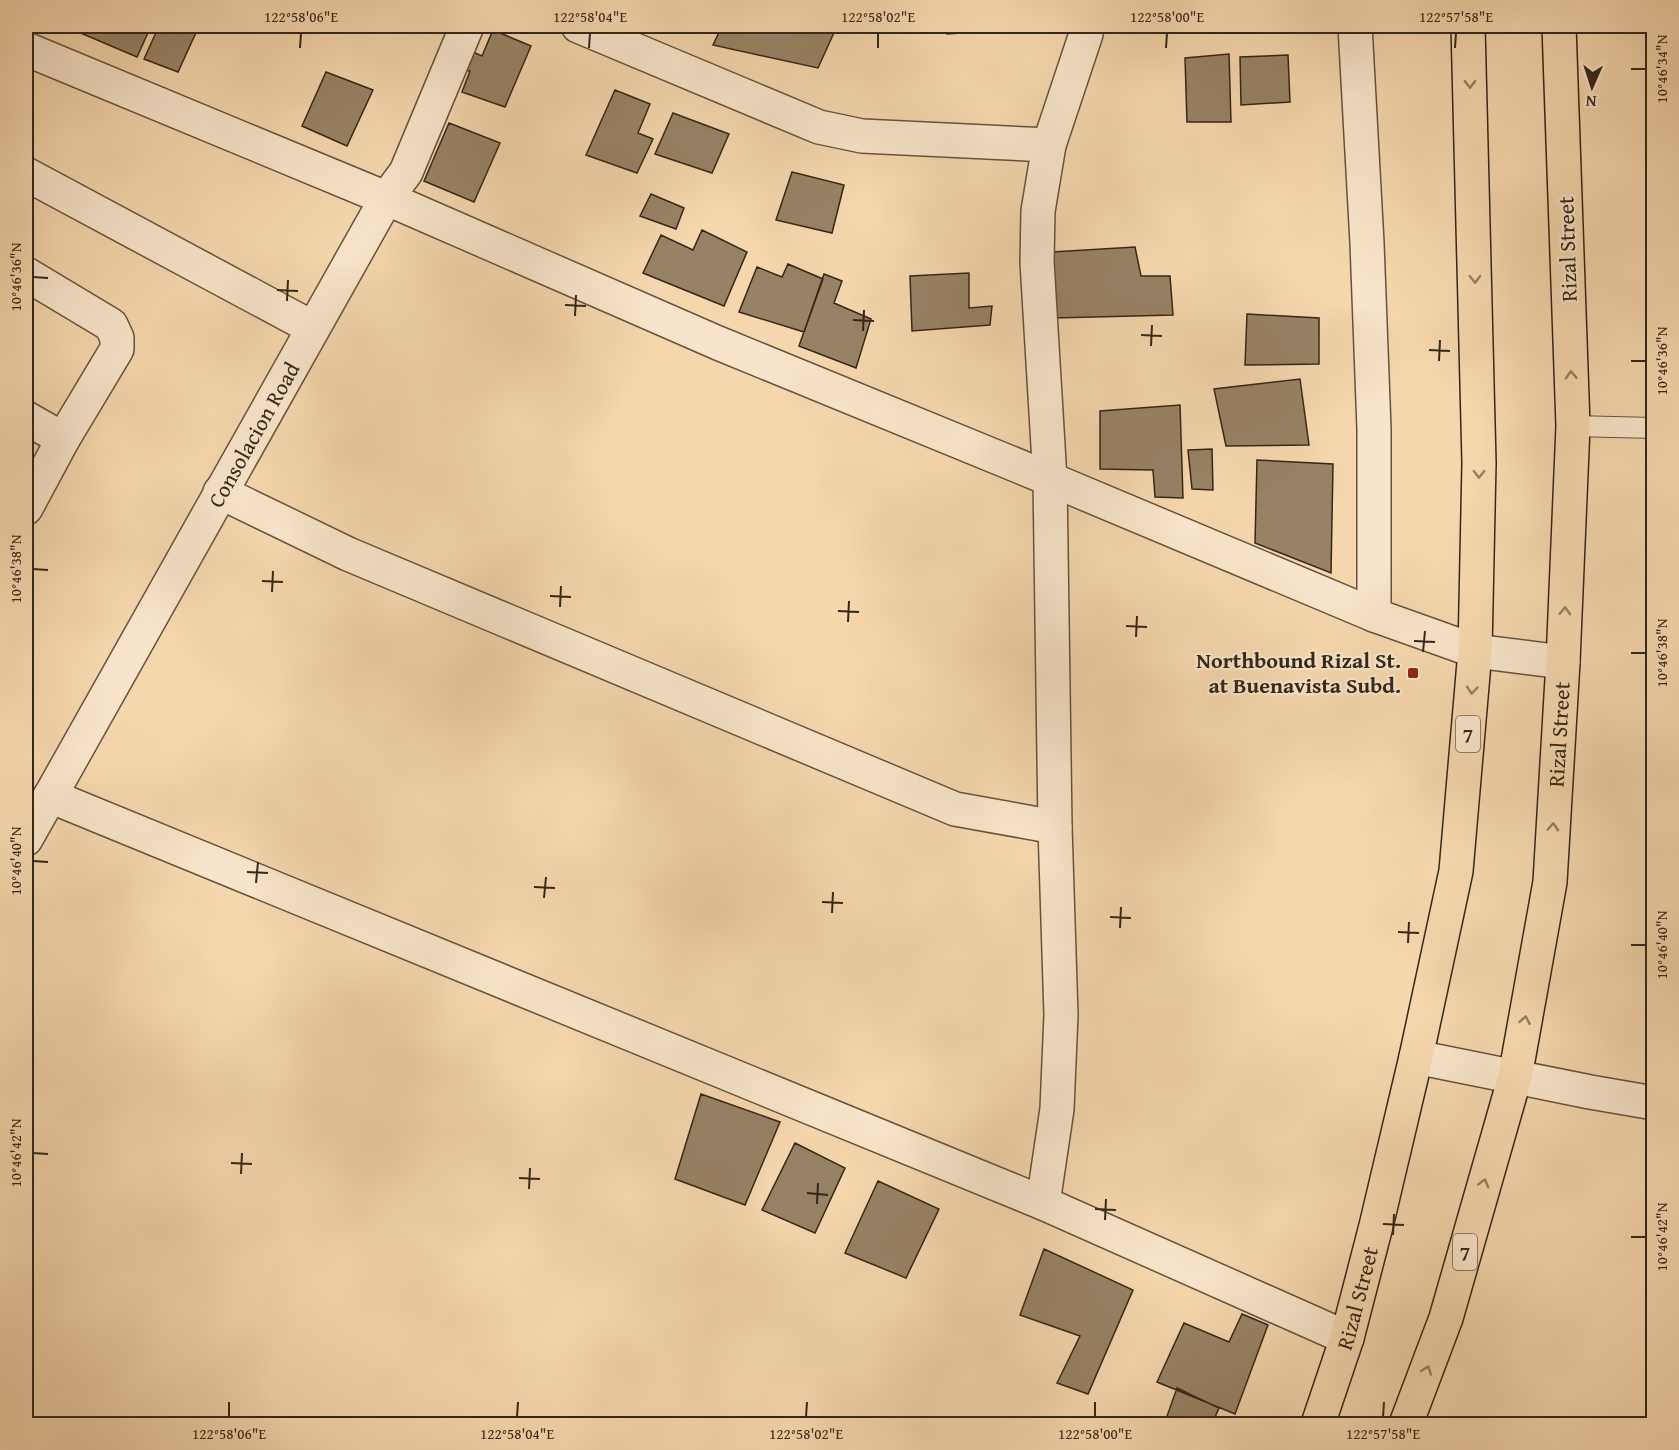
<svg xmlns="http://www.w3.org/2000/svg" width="1679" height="1450" viewBox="0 0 1679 1450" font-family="'Gentium Book Plus',serif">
<rect width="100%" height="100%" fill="#f5d6ad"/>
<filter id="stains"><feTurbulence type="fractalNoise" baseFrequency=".00333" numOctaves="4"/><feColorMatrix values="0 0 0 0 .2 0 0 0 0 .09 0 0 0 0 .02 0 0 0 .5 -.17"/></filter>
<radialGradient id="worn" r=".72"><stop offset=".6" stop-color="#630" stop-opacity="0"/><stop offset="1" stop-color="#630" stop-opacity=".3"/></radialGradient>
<path fill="#988265" stroke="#332718" stroke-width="1.5" d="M78,26h73l-14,31 -61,-26z
M159,26h40l-21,46 -34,-13z
M722,26h115l-19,42 -105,-23z
M947,26h30l-1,6 -29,2z
M493,30l38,16 -26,61 -43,-15 8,-21 -14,-2 10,-20 16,7z
M1229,54l2,68h-44l-2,-64z
M1288,55l2,47 -49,3 -1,-48z
M326,72l47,18 -26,56 -45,-20z
M615,90l35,14 -12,29 15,6 -16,34 -51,-18z
M673,113l56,21 -17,39 -57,-19z
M449,123l51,20 -26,59 -50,-21z
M792,172l52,13 -12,48 -56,-13z
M651,194l33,14 -8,21 -36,-13z
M702,230l45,22 -23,54 -81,-33 18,-38 32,15z
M1135,247l6,29h29l3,39 -119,3 -2,-66z
M788,264l35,15 -19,53 -65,-20 18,-45 25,10z
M969,273v35l23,-2 -2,19 -78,6 -2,-55z
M824,274l18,7 -8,22 37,16 -15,49 -57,-22z
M1247,314l72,4v46l-74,1z
M1300,379l9,66 -83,1 -12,-57z
M1180,405l3,93 -28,-1 -2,-27 -53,-1v-58z
M1212,449l1,41 -21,-1 -4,-39z
M1257,460l76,4 -2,109 -76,-30z
M701,1094l79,28 -35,83 -70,-26z
M795,1143l50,25 -30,65 -53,-23z
M878,1181l61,28 -33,69 -61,-25z
M1044,1249l89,41 -45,104 -31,-11 23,-47 -60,-21z
M1242,1314l26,11 -33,89 -78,-32 27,-59 45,19z
M1177,1388l42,20 -7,16h-34l-12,-5z"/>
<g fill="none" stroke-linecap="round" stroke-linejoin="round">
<defs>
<path id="service" d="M1573,426l81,2"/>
<g id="minor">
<path d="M578,26l241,101 43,9 187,9"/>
<path d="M1087,26l-1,8 -37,111 -11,66 -1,51 13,217 324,136 101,36 88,11"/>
<path d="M1355,26l12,217 7,186v186"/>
<path d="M26,49l369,153 323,141 332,136 5,348 6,188 -4,94 -14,94 -993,-407"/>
<path d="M26,174l287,154"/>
<path d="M26,274l85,51 6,13v11l-54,90 -37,69"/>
<path d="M26,418l37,21"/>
<path d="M220,492l128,62 607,255 100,18"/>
<path id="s1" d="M26,839l360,-640 20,-27 61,-146"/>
<path d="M1416,1057l174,35 64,11"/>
<path d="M1043,1203l304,135"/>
</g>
<g id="primary">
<path id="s2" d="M1318,1424l29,-86 29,-112 40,-169 40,-186 19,-220 4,-188 -11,-437"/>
<path id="s3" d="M1406,1424l40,-106 69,-241 35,-195 13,-220 10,-236 -14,-400"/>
</g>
</defs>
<use href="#service" stroke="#64533d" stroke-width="22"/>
<use href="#minor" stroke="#64533d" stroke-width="36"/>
<use href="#primary" stroke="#332718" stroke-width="36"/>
<use href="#service" stroke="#f8e4ca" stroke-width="20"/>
<use href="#minor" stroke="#f8e4ca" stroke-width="33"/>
<use href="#primary" stroke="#f5d6ad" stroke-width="33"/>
</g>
<defs><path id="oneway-chevron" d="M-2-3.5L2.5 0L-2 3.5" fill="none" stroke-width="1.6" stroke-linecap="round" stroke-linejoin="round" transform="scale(1.5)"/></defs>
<g stroke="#947e62">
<use href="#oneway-chevron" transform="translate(1470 84) rotate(89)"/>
<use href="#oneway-chevron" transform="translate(1475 279) rotate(89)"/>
<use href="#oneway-chevron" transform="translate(1571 375) rotate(-92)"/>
<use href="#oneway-chevron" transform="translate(1479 474) rotate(91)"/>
<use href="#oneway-chevron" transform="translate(1565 611) rotate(-88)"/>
<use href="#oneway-chevron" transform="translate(1472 690) rotate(95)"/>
<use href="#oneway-chevron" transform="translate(1553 827) rotate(-87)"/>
<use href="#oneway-chevron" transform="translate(1525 1020) rotate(-80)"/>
<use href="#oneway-chevron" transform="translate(1484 1183) rotate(-74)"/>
<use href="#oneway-chevron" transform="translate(1427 1370) rotate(-70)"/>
</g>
<path fill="none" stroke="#332718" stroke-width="2" d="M300,48l1,-15M589,48l1,-15M878,48v-15M1166,48l1,-15M1455,48l1,-15M1631,69h15M33,277l15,1M277,290l21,1M287,301l1,-21M565,305l21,1M575,316l1,-21M853,320l21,1M863,331l1,-21M1141,335l21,1M1151,346l1,-21M1429,350l21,1M1439,361l1,-21M1631,361h15M33,569l15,1M262,581l21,1M272,592l1,-21M550,596l21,1M560,607l1,-21M838,611l21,1M848,622l1,-21M1126,626l21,1M1136,637l1,-21M1414,641l21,1M1423,652l2,-21M1631,653h15M33,861l15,1M247,872l21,1M256,883l2,-21M534,887l21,1M544,898l2,-21M822,902l21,1M832,913l1,-21M1110,917l21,1M1120,928l1,-21M1398,932l21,1M1408,943l1,-21M1631,945h15M33,1153l15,1M231,1163l21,1M241,1174l1,-21M519,1178l21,1M529,1189l1,-21M807,1193l21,2M817,1204l1,-21M1095,1209l21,1M1105,1220l1,-21M1383,1224l21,1M1393,1235l1,-21M1631,1237h15M229,1417v-15M517,1417l1,-15M806,1417l1,-15M1095,1417v-15M1383,1417l1,-15"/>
<rect fill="#8f2418" stroke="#f8e4ca" stroke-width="2" x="1407" y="667" width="12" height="12" rx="3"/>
<g text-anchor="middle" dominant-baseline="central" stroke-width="4.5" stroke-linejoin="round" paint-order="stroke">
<g fill="#f8e4ca" stroke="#6e604d" stroke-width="1.5">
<rect x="1456" y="716" width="24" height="36" rx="4.5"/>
<rect x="1453" y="1234" width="24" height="36" rx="4.5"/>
</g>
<g font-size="21" font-weight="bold" fill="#332718">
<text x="1468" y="734">7</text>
<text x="1465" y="1252">7</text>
</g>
<g font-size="22" fill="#332718" stroke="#f8e4ca">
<text transform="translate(1567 249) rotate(-92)">Rizal Street</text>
<text stroke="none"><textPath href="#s1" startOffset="464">Consolacion Road</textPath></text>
<text stroke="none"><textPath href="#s3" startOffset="710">Rizal Street</textPath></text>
<text stroke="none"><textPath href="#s2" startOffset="132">Rizal Street</textPath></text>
</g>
<g font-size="22" font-weight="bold" fill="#332718" stroke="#f8e4ca" text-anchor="end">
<text x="1401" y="660">Northbound Rizal St.<tspan x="1401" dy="25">at Buenavista Subd.</tspan></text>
</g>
</g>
<rect width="1679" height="1450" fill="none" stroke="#f5d6ad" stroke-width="66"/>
<g transform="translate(1592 87) rotate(183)" stroke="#f8e4ca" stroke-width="4.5" paint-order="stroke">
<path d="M0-4.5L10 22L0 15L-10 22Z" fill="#332718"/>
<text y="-9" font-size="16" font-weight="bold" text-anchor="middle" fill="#332718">N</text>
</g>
<rect x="33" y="33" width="1613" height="1384" fill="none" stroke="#332718" stroke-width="2"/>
<g font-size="15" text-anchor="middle" fill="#332718">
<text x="301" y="22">122°58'06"E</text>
<text x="590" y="22">122°58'04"E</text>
<text x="878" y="22">122°58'02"E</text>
<text x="1167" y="22">122°58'00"E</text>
<text x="1456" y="22">122°57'58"E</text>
<text transform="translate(1662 69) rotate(-90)" y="5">10°46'34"N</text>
<text transform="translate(16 277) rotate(-90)" y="5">10°46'36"N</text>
<text transform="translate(1662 361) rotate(-90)" y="5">10°46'36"N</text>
<text transform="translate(16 569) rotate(-90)" y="5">10°46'38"N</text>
<text transform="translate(1662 653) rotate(-90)" y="5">10°46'38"N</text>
<text transform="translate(16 861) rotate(-90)" y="5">10°46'40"N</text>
<text transform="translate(1662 945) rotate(-90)" y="5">10°46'40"N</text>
<text transform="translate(16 1153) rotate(-90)" y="5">10°46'42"N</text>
<text transform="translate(1662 1237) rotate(-90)" y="5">10°46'42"N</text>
<text x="229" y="1439">122°58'06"E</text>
<text x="517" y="1439">122°58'04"E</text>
<text x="806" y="1439">122°58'02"E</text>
<text x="1095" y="1439">122°58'00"E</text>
<text x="1383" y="1439">122°57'58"E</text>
</g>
<rect width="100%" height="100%" filter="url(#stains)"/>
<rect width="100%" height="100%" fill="url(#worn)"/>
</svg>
